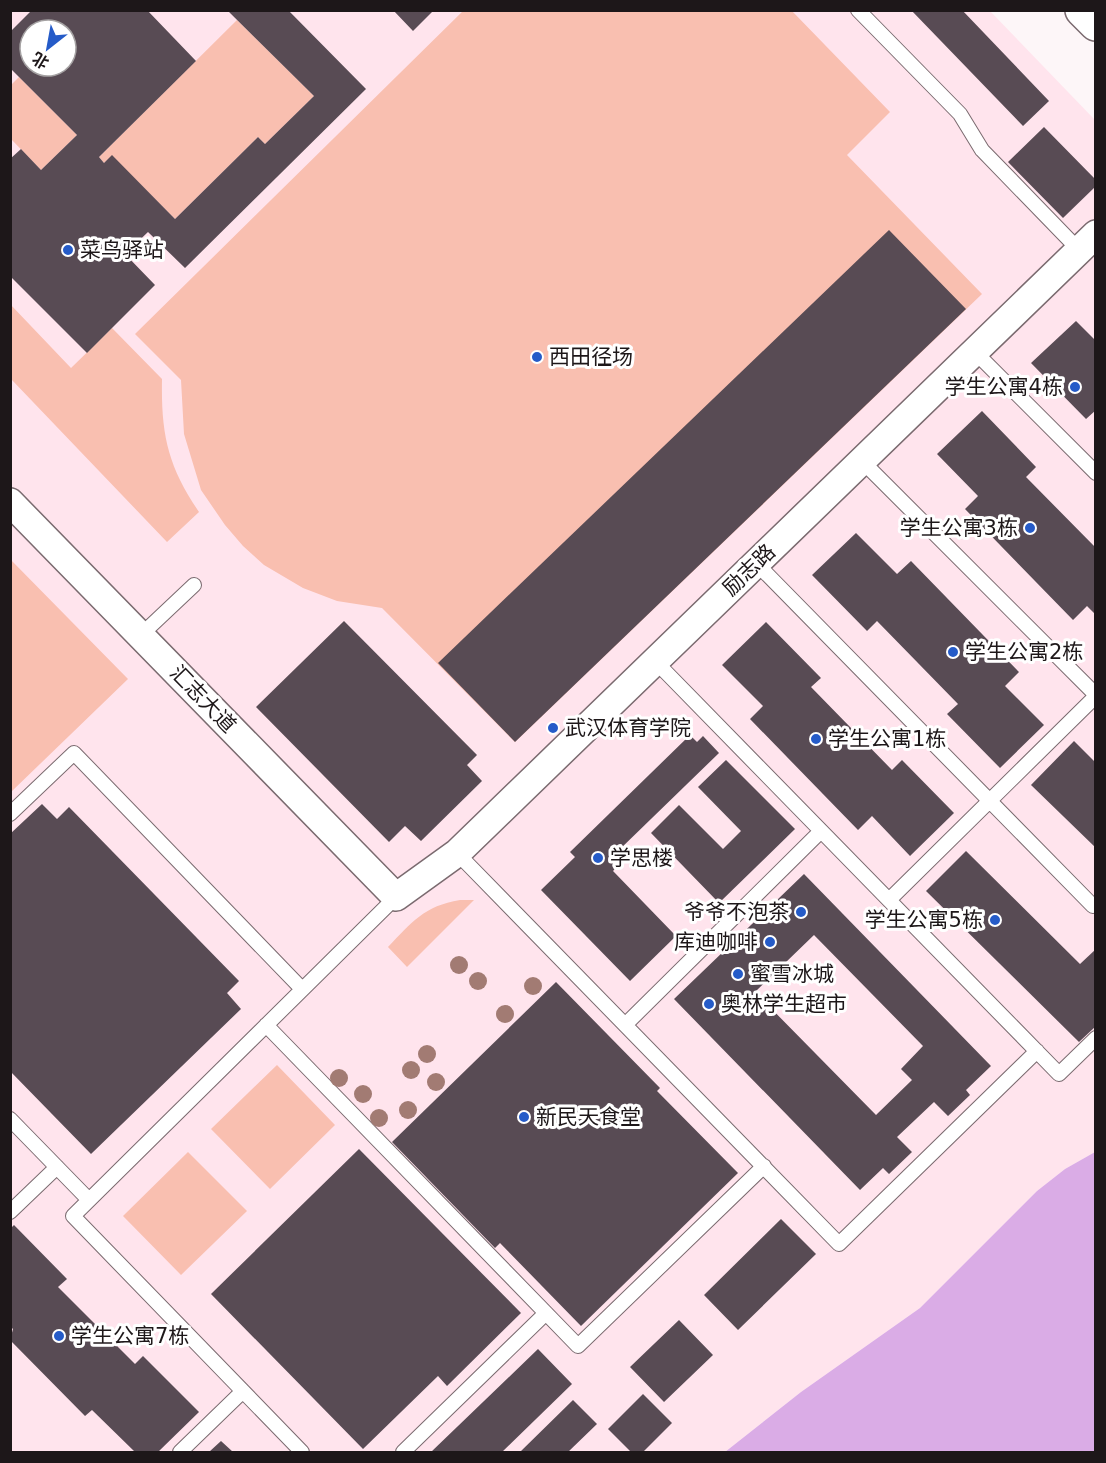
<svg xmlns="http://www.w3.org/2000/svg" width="1106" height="1463" viewBox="0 0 1106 1463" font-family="'DejaVu Sans','Noto Sans SC',sans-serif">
<rect width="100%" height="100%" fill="#fdf6f8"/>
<path fill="#ffe4ed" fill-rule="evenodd" d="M10,11h980l105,109v1032l-30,17 -28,22 -117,117 -119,84 -76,60h-714zM30,30h36v36h-36z"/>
<path fill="#f9bfb0" d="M464,10l328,1 98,101 -43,43 135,139 -467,448 -133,-134 -45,-7 -34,-13 -39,-23 -21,-19 -18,-21 -24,-35 -17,-56 -3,-54 -46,-46z
M237,20l77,76 -49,48 -7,-7 -83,82 -63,-63 -8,7 -5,-6z
M19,77l58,58 -36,35 -30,-31v-54z
M10,304l61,64 41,-40 50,51c-1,56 6,87 37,133l-32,30 -156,-163z
M11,560l117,119 -117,113 -1,-232z
M460,900h14l-67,67 -19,-20c24,-25 36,-41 72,-47z
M277,1065l58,60 -65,64 -59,-60z
M188,1152l59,59 -66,64 -58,-59z"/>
<path fill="#daace6" d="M1095,1152v300h-370l76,-60 119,-84 117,-117 28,-22z"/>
<path fill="#584b54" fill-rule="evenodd" d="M32,10h115l49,51 -97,96 5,6 8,-8 63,64 83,-82 7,7 49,-48 -87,-86h61l78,79 -181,179 -37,-36 -23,22 30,31 -68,68 -77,-77v-117l11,-10 20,21 36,-35 -67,-67v-36zM30,30h36v36h-36z
M393,10h41l-21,21z
M911,10h51l87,91 -26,25z
M1044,127l52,53v6l-33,32 -55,-56z
M889,230l77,79 -451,433 -77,-79z
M1076,321l20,20v69l-10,9 -55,-56z
M982,411l54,56 -10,10 70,71v67l-9,-9 -14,14 -108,-111 13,-13 -41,-42z
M856,533l41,41 14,-13 108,111 -14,14 39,39 -44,43 -53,-54 11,-10 -81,-83 -10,10 -55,-56z
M344,621l133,134 -10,10 15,16 -61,60 -16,-15 -16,16 -133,-135z
M766,622l55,56 -10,9 81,83 10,-10 52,53 -44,43 -38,-40 -14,14 -108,-111 13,-13 -41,-41z
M690,735l7,7 6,-6 16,17 -102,99 7,7 -11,12 63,65 -46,45 -89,-91 34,-33 -5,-5z
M1074,741l22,22v85l-65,-63z
M726,760l69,69 -76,74 -68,-70 28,-28 44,44 18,-18 -43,-44z
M42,804l15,15 12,-12 170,174 -12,12 14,16 -150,145 -81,-83v-237z
M966,851l114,113 16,-15v77l-17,16 -153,-151z
M804,874l187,192 -25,24 4,5 -22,21 -14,-14 -37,35 15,15 -23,22 -6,-6 -23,22 -186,-191zM814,935l109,111 -22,23 11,11 -36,35 -121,-123z
M556,982l104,106 -3,3 81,82 -157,153 -81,-83 -5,5 -103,-106z
M359,1149l162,164 -74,73 -9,-10 -75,73 -152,-155z
M781,1219l35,35 -78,76 -34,-35z
M14,1225l53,54 -9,8 77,77 8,-8 56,56 -41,40h-23l-43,-42 -7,6 -75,-76 3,-11 -3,-3v-97z
M679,1320l34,35 -49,47 -34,-35z
M538,1349l34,35 -70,68h-71z
M643,1394l29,29 -29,29h-12l-23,-23z
M573,1400l24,24 -29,28h-48z
M221,1441l12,11h-24z"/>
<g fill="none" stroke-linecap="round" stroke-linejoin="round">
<defs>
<path id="service" d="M858,10l102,104 22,36 97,100
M974,351l122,122
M862,461l234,234
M756,563l337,343
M141,635l53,-50
M655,661l404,413 37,-36
M10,814l64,-61 228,236
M457,853l382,391 198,-193
M889,900l207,-204
M266,1025l312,321 186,-180
M625,1025l196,-194
M10,1119l79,81
M10,1212l47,-45
M180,1452l63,-61
M302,1452l-229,-236 323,-319
M403,1452l143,-139"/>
<path id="minor" d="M10,502l386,395 61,-44 639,-619"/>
<path id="primary" d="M1082,10l14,14"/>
</defs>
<use href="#service" stroke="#7a6a6f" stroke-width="16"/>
<use href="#minor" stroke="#7a6a6f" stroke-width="30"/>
<use href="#primary" stroke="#7a6a6f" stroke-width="36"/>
<use href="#service" stroke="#fff" stroke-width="14"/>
<use href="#minor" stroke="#fff" stroke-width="27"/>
<use href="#primary" stroke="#fff" stroke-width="33"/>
</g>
<g fill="#a27b73">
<circle cx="459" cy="965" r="9"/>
<circle cx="478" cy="981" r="9"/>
<circle cx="533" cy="986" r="9"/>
<circle cx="505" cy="1014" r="9"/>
<circle cx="427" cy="1054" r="9"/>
<circle cx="411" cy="1070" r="9"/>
<circle cx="339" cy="1078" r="9"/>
<circle cx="436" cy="1082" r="9"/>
<circle cx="363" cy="1094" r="9"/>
<circle cx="408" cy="1110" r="9"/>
<circle cx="379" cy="1118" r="9"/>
</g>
<g fill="#255bc8" stroke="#fff" stroke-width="2">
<circle cx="68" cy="250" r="6"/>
<circle cx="537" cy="357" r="6"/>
<circle cx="1075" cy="387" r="6"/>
<circle cx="1030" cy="528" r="6"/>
<circle cx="953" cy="652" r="6"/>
<circle cx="553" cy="728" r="6"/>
<circle cx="816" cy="739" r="6"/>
<circle cx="598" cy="858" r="6"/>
<circle cx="801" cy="912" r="6"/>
<circle cx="995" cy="920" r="6"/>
<circle cx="770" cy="942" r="6"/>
<circle cx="738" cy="974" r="6"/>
<circle cx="709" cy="1004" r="6"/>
<circle cx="524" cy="1117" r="6"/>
<circle cx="59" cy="1336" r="6"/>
</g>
<g text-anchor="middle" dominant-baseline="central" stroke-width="6" stroke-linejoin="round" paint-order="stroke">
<g font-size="21" fill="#1d1719" stroke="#fff" text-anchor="start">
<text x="80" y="250">菜鸟驿站</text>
<text x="549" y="357">西田径场</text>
<text x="1063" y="387" text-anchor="end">学生公寓4栋</text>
<text x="1018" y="528" text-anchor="end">学生公寓3栋</text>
<text x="965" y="652">学生公寓2栋</text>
<text x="565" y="728">武汉体育学院</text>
<text x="828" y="739">学生公寓1栋</text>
<text x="610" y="858">学思楼</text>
<text x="789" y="912" text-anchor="end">爷爷不泡茶</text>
<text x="983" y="920" text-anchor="end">学生公寓5栋</text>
<text x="758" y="942" text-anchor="end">库迪咖啡</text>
<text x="750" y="974">蜜雪冰城</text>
<text x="721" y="1004">奥林学生超市</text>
<text x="536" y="1117">新民天食堂</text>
<text x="71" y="1336">学生公寓7栋</text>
</g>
<g font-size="21" fill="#1d1719" stroke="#fff">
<text transform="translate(749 570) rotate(-44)">励志路</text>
<text transform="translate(203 699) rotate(46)">汇志大道</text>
</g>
</g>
<rect width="1106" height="1463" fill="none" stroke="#1d1719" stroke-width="24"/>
<g transform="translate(48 48) rotate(211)"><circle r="28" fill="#ffffff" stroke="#a5a2a3" stroke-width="1.5"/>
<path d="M0-4.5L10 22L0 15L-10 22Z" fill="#255bc8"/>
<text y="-9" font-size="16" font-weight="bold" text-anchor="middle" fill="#1d1719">北</text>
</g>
</svg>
